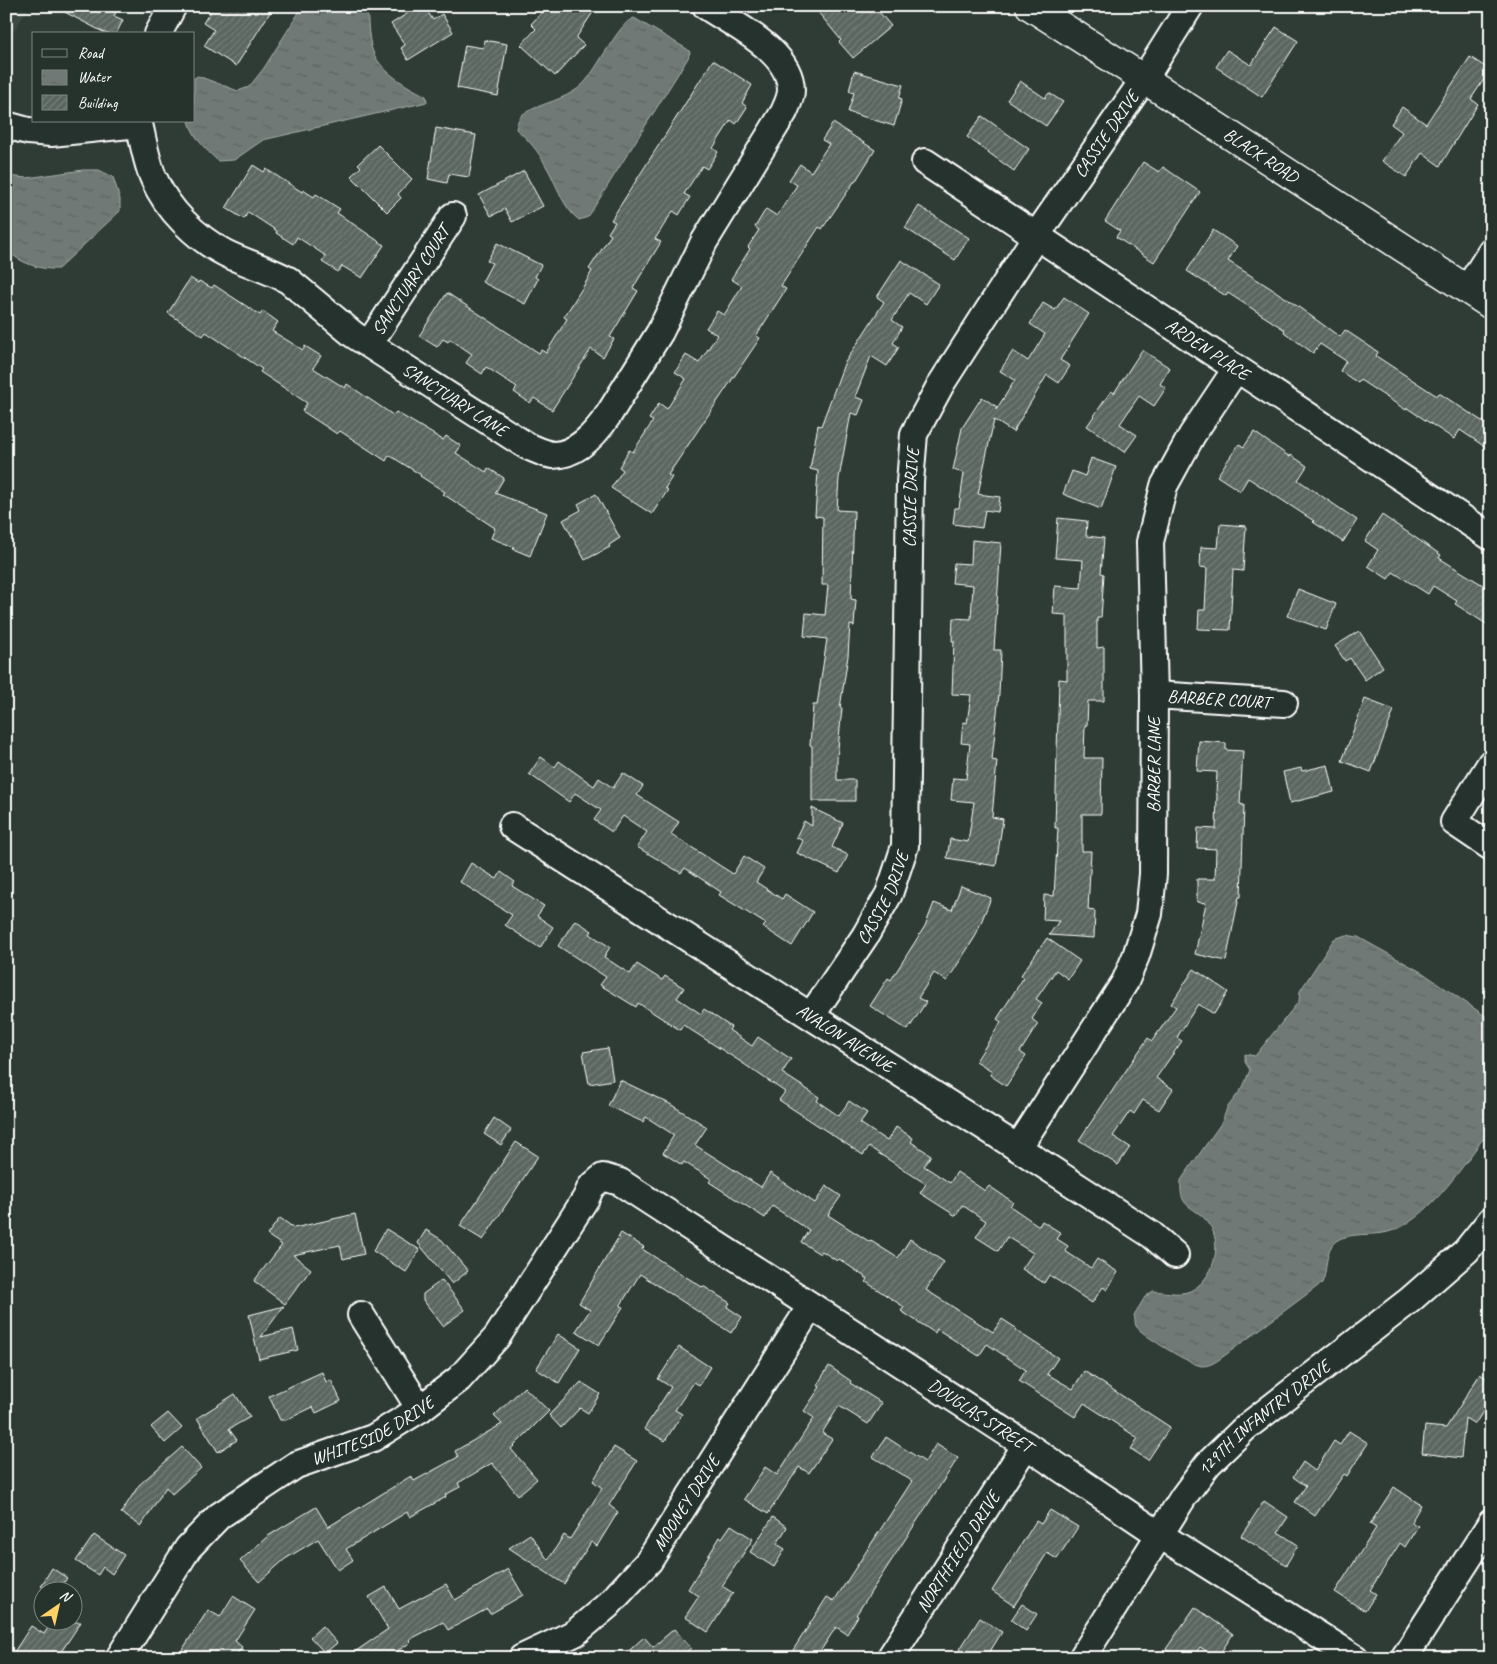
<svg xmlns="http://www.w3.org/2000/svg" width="1497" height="1664" viewBox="0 0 1497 1664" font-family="Caveat,sans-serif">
<defs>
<pattern id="water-ripples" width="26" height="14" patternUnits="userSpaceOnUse" patternTransform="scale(1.25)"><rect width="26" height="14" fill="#707975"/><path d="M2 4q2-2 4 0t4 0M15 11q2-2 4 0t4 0" fill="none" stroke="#5e6260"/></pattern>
<pattern id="building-hatch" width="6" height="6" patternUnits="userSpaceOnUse" patternTransform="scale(1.25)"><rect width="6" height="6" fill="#5b6661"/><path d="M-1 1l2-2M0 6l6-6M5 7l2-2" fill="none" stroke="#747d79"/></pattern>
</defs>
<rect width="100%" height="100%" fill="#2f3b35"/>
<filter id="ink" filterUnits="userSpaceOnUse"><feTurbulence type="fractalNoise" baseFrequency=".02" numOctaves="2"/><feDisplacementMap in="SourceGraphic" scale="10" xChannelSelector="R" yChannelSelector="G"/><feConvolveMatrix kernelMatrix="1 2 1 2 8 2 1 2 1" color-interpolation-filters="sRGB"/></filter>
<g filter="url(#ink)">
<path fill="#3c4842" d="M6,6h24l-24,37z"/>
<path fill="url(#water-ripples)" stroke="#a9afac" d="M303,6h64c1,12 1,24 3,35 4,28 33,43 56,55l1,6 -164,38 -29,20 -16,1c-12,-11 -25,-24 -29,-40h5v-43l4,-2 40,15 11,-4 15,-19z
M634,18l53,31 3,3 -2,6 -100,159 -9,3c-17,-13 -22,-36 -33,-54 -7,-14 -18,-27 -30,-37 1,-5 2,-10 6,-14 3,-3 9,-5 13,-7 16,-7 35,-11 48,-24 14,-14 36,-62 51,-66z
M83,170h16l14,7 7,22v12l-62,58c-19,1 -37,-6 -52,-19v-74l21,2z
M1346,935l12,2 65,36 68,47v117l-9,3c-21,29 -57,83 -94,92 -14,4 -40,0 -52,9 -12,9 -8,30 -14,42l-102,76c-6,4 -11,7 -18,7 -9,0 -61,-31 -66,-40 -1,-2 -1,-8 -2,-11l11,-18 8,-6c25,2 37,8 54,-15 11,-16 13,-42 -2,-57 -15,-15 -26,-11 -24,-39l41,-58 5,-14 16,-21 7,-17 -5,-8v-8l10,2 44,-55 1,-10 34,-52z"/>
<path fill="url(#building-hatch)" stroke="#fff" d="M53,6h66l-5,10 9,4 -7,14h-9z
M214,6h60l-38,60 -32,-20 10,-16 -11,-7z
M419,6h5l9,14 9,-6 11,18 -45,28 -7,-12 4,-3 -14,-21z
M548,6h49l-21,32 8,7 -29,31 -34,-31 15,-16 -5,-5z
M813,6h61l17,20 -38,32 -14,-16 2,-2z
M1276,27l22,14 -36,56 -46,-30 11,-17 24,15z
M484,40l23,4 -9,52 -41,-8 8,-43 18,3z
M1470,57l20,13 -19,29 7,5 -38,62 -18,-13 -16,24 -24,-16 20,-29 -11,-8 11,-17 24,17z
M713,60l39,25 -10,18 5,4 -11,17 -5,-4 -18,28 5,4 -11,17 -5,-3 -18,28 6,3 -11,18 -6,-4 -18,28 6,3 -28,46 5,3 -28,46 4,2 -11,18 -12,-8 -39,61 -18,-12 -4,5 -16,-11 3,-5 -31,-20 -4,7 -16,-11 6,-9 -22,-15 -2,3 -5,-3 -6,8 -18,-11 28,-43 92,60 2,-3 5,3 21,-34 -3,-2 22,-35 6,-11 -3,-2 22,-34 -3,-2 7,-11 -4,-2z
M854,71l49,14 -4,13 3,1 -8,27 -46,-14 6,-19 -5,-2z
M1020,81l25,17 4,-5 14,9 -17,24 -39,-26z
M982,116l47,33 -15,22 -47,-34z
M833,123l42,27 -20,32h-1l-32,47 -3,-2 -38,59 5,3 -30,47 4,2 -92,137 4,2 -7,11 3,2 -16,24 -41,-26 12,-18 -4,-3 10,-17 4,2 20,-31 -4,-2 10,-16 8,6 19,-30 -11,-7 11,-17 13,8 18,-28 -11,-7 11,-17 7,4 18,-29 -11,-7 19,-30 -2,-2 11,-17 -4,-3 11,-18 11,7 20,-31 -8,-5 11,-16 11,8 18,-28 -7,-4z
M436,128l40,7 -7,42 -20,-3 -2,9 -19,-4z
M378,145l34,34 -14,15 3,4 -14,14 -36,-36 10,-9 -3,-3z
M1143,162l16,10 4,-5 37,25 -46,70 -38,-25 4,-6 -15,-10z
M253,165l11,7 2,-3 36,23 1,-2 11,7 2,-3 24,15 -3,4 47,32 -22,33 -20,-12 -4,6 -16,-10 4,-6 -29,-19 -4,7 -17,-11 1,-2 -29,-19 -4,7 -18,-11z
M524,171l19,35 -31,16 -7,-13 -14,7 -12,-21z
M919,206l50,32 -14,22 -50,-32z
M1213,230l24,16 -9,15 58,37 54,39 5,-7 33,22 -2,4 61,40 2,-3 52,34v24l-31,-21 -6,9 -47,-31 -1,2 -46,-30 -2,3 -18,-12 6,-10 -26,-17 -7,9 -29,-21 1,-2 -57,-37 -2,3 -39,-25z
M497,243l44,22 -6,12 3,2 -13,25 -43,-22 10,-19 -5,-2z
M901,260l38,24 -13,20 -17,-11 -17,27 10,7 -9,16 6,4 -12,19 -16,-10 -16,41 9,3 -6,15 -7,-2 -12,65 -2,32 17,1 -3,88 5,1 -2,26 -4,-1 -2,31 -8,52h2l-5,51v21h18v21h-43v-55l-2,-1 3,-40h4l10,-66 -23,-3 2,-23 19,2 3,-30h-6l1,-68 -8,-1 3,-45 -8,-2 8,-44 3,1 23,-62 40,-62 -7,-5z
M190,278l8,5 1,-2 13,7 2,-3 46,30 3,-4 15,11 -6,9 31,19 2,-4 16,10 -8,12 32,20 2,-4 46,31 3,-3 47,28 3,-4 15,10 -5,7 30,19 2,-4 16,10 -9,15 52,20 -17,43 -17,-7 1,-2 -23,-9 4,-10 -52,-34 2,-2 -25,-16 1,-1 -32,-20 -3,6 -46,-30 -3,3 -15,-10 -20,-13 5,-8 -47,-31 2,-3 -56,-37 -3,4 -35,-23z
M1064,297l25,17 -29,46 10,6 -11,17 -12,-8 -34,57 -19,-12 -16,74 22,3 -2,15 -13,-2 -3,18 -29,-4 2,-16h4l5,-35 -11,-3 9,-42 20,-31 15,10 -1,3 19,-30 -15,-9 13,-20 15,10 17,-27 -15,-10 13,-21 12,7z
M1142,350l28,18 -10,16 6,4 -12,18 -15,-10 -19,28 17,11 -12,17 -38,-26 24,-35 3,2z
M1254,432l36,25 1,-2 16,11 -9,14 59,40 -14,22 -30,-20 1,-1 -66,-43 -8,13 -23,-15 22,-32 5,3z
M1091,458l25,9 -15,42 -38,-15 9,-23 13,5z
M596,494l24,44 -11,7 1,2 -25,13 -22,-40 18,-10 -3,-6z
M1382,515l59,40 -2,3 52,32v37l-36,-23 2,-3 -24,-15 -5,8 -35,-22 -5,7 -20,-13 10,-16 -13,-9z
M1058,518l29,3 -1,15 18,2 -3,35 3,1 -3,44h-4v30l7,-1v54h-16l-1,24h-2l-1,33h18l-1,56h-19v37h9l-3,59 7,1 -1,27 -45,-3 10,-14 -16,-1 1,-25 10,1 4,-68h-3l4,-149 8,1v-65l-14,-1 2,-28 26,2 2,-28 -28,-2z
M1220,524l26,2 -3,45 -10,-1 -3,60 -32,-1 1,-19h6l2,-42 -7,-1 1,-20 17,1z
M972,540l29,3 -7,107h7l-2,44 -7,66 5,1 -5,56 11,2 -7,47 -49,-8 3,-19 18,3 6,-40 -23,-2 2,-22 13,1 4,-35 -9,-1 2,-21 4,1 4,-28 -19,-1 2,-53h-2l1,-23 18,1 2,-34 -21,-2 2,-20 17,1z
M1298,589l38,15 -10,26 -39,-14z
M1359,631l24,36 -18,13 -15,-22 -5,3 -10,-15z
M1365,699l29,11 -23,62 -29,-11z
M1199,741l27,2v7l17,1 -3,53 4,1 -3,92h-2l-13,64 -31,-7 11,-51 -9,-1v-23h18l1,-30 -19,-1 1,-20 18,1 1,-35h-1l1,-22 -20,-1z
M541,757l14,10 4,-6 35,25 5,-8 14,10 10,-15 20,13 -6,9 42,27 -8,12 62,40 11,-18 20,13 -8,13 26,17 3,-5 28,18 -21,34 -29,-19 3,-3 -47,-29 2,-3 -36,-24 -4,5 -44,-26 10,-15 -24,-16 -11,16 -18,-12 7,-10 -26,-17 -6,9 -40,-28z
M1328,765l6,27 -44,11 -7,-31 18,-4 1,3z
M812,808l31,15 -11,24 16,8 -9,18 -42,-20 6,-12 -7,-4 8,-16 8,5z
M471,863l26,16 4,-7 14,10 -3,4 32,20 -7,10 16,11 -13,21 -35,-23 7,-10 -52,-33z
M961,886l30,12 -16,39 -28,44 -13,-8 -16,25 8,4 -18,28 -38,-24 18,-28 3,2 34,-54 9,-23 18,7z
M575,920l17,11 -2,3 20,13 -6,10 26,17 7,-10 25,16 3,-4 19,12 -7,10 24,16 3,-5 27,18 -2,3 23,16 6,-9 33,22 -9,14 37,24 -2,4 22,15 10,-15 18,12 -7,10 27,18 9,-14 17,11 -2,4 20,13 -7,11 26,17 7,-11 28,19 4,-5 24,16 -3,4 29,20 3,-5 19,12 -4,6 11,7 -3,5 26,17 6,-9 21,13 -11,18 -4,-3 -11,16 -43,-28 -5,8 -22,-14 11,-16 -26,-16 -9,14 -22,-14 10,-16 -24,-16 -6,11 -36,-23 6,-9 -57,-37 -6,8 -84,-55 6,-8 -44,-30 -58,-37 -3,5 -42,-27 -2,4 -36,-22 6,-8 -48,-31z
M1047,938l33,23 -12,18 -12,-9 -20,29 6,4 -10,16 6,5 -18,28 6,4 -20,30 -16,-11 2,-4 -16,-10 25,-39 -4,-3 27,-42 -3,-2z
M1194,969l34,23 -14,22 -16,-10 -19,30 -2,4 5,3 -26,37 17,11 -14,21 -16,-10 -9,14 -4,-3 -17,25 17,11 -12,18 -39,-25 69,-102 4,3 24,-34 -5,-3z
M608,1048l5,32 -24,4 -6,-32z
M620,1080l50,24 37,23 -12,18 66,42 9,-14 45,30 11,-17 15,10 -13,19 42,27 1,-1 27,17 12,-19 34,23 -18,28 67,42 9,-13 14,9 -1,2 43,28 -11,16 26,15 11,-18 86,56 -22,33 -17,-11 7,-11 -54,-35 -9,14 -56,-36 7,-11 -39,-26 -8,12 -42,-27 -2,4 -34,-22 3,-4 -38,-25 2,-3 -29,-20 -2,2 -15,-10 -2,3 -19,-12 8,-12 -37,-24 -7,12 -56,-36 2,-3 -27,-17 -2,3 -19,-12 11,-18 -28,-18 -3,5 -35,-16z
M494,1118l17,12 -10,15 -17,-11z
M516,1142l22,14 -55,84 -23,-14z
M355,1214l9,40 -21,5 -3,-14 -47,10 18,14 -26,35 -31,-23 28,-36 -15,-10 13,-17 14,10z
M386,1229l34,21 -14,22 -33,-21z
M426,1230l16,10 26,31 -16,13 -34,-41z
M621,1233l23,14 -2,2 60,38 1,-1 27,17 -3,4 15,10 -11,16 -91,-59 -20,32 3,1 -24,38 -23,-14 14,-21 -11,-7z
M442,1280l23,30 -22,16 -20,-26v-6z
M284,1306l-23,31 32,-8 5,21 -39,9 -10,-44z
M558,1334l22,14 -21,35 -23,-14z
M679,1347l31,20 -11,18 -5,-3 -19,28 7,4 -17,27 -21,-12 27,-42 -13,-8z
M829,1366l22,15 -1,2 32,20 -14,21 -29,-18 -17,27 10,6 -23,34 -10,-6 -31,47 -24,-15 21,-32 12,8 37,-57 -10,-7 16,-24 -3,-2z
M322,1372l4,10 5,-2 10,21 -25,12 -3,-6 -27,13h-6l-11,-24z
M1480,1374l11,7v18l-16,25 -10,-6 -4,40 -39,-5 3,-27 21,2z
M581,1382l19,12 -12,19 -8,-5 -19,20 -12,-13z
M524,1387l25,24 -38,38 26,30 -19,16 -26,-32 -34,20 2,4 -15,8 1,2 -36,20 -3,-5 -61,37 7,11 -15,10 -20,-31 -33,20 -26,23 -19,-21 28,-25 48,-29 12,20 83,-51 3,5 44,-24 -3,-6 47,-27 -8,-8z
M235,1394l15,23 -21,12 8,11 -19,12 -21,-34z
M168,1413l14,15 -17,15 -14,-16z
M1349,1431l19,12 -21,33 -3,-2 -29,42 -20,-14 11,-16 -13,-9 10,-15 12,9 19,-30 6,4z
M886,1437l39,25 11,-18 22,14 -102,157 2,1 -11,18 -11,-7 -20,31h-28l39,-61 7,4 78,-120 -39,-24z
M182,1447l19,21 -29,26 -6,-7 -25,39 -20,-13 18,-28z
M614,1447l23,14 -28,44 9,7 -21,34 -6,-4 -27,42 -55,-36 21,-14 18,26 16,-25 6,4 32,-51 -9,-7z
M1394,1487l27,18 -10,17 7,4 -13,21 -5,-4 -30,47 6,4 -11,17 -30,-19 41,-64 -6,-4z
M1264,1501l24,16 -10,15 20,13 -12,20 -45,-29z
M1050,1510l28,17 -21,32 -10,-6 -33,53 -22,-15 44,-70 5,3z
M773,1517l14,10 -10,17 8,5 -11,18 -24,-15z
M731,1525l22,14 -31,47 11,7 -25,39 -23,-15 14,-21 -11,-7 32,-52 2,1z
M94,1535l30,20 -12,19 -9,-7 -5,8 -22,-14z
M52,1568l15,10 -9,14h-8l-9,-6z
M508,1569l15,26 -33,19 -3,-5 -39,21 -5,-8 -34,18 2,2 -24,16h-41l42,-29 -19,-32 17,-10 13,22 47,-25 9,16z
M233,1596l22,14 -20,31 7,6 -7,11h-58l31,-48 12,7z
M1022,1604l15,10 -11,17 -15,-11z
M1195,1607l38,27 -16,24 -17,-11 -8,11h-14l-12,-9z
M980,1618l22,14 -16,26h-20l-8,-6z
M52,1622h29l-24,36h-47l21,-32 13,8z
M322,1626l15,17 -12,10 -15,-16z
M674,1629l17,19 -11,10h-59l23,-21 9,10z"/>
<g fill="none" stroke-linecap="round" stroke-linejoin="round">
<defs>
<g id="minor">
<path d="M158,34l15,-28"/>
<path id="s1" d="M6,125l22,6 23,2 88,-9c4,16 8,41 15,55 13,30 42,59 71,74 20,10 43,16 63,27l66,55 173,111c8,3 17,8 26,9 24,0 44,-23 56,-41l51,-82 44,-90 80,-130c3,-7 7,-14 7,-22 0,-39 -57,-65 -85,-84"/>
<path id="s2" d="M925,162l566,375"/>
<path d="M1467,290l24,-38"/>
<path id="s3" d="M369,344l84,-128"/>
<path id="s4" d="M1154,695l130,8"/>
<path d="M1491,763l-37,59 37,25"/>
<path id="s5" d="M512,826l506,322 134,87 23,20"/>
<path id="s6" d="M811,1016l54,-80 24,-42 16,-48 5,-364 4,-48 27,-50 95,-148 108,-157 46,-73"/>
<path id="s7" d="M1018,1148l107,-166 11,-26 13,-42 4,-40 1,-179 -4,-153 14,-56 28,-51 44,-66"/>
<path d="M361,1315l59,94"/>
<path id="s8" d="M119,1658l69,-110 31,-32 77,-51 77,-27 47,-29 39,-30 38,-42 89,-139 5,-11 12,-10 17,5 406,263 134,90 195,123"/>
<path id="s9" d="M522,1658l53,-25 33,-28 41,-44 162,-255"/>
<path id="s10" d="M890,1658l136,-213"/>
<path id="s11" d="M1082,1658l102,-162 24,-32 37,-36 165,-128 56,-49 25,-31"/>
<path d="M1404,1658l87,-135"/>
</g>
<g id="major">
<path id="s12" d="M1030,6l114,73 347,226"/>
</g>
</defs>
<use href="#minor" stroke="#fff" stroke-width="30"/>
<use href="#major" stroke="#fff" stroke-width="31"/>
<use href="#minor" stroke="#26332d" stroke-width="26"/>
<use href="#major" stroke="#26332d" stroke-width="28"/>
</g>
</g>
<g text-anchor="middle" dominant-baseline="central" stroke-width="4.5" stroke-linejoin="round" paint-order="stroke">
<g font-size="18" fill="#fff" stroke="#26332d">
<text stroke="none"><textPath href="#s6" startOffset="964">CASSIE DRIVE</textPath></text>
<text stroke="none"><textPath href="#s12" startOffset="275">BLACK ROAD</textPath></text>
<text stroke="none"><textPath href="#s3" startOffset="76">SANCTUARY COURT</textPath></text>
<text stroke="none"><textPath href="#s2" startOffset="339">ARDEN PLACE</textPath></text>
<text stroke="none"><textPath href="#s1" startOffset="570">SANCTUARY LANE</textPath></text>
<text stroke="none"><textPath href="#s6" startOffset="544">CASSIE DRIVE</textPath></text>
<text stroke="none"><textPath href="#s4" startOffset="65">BARBER COURT</textPath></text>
<text stroke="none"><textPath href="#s7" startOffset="419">BARBER LANE</textPath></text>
<text stroke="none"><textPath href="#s6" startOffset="139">CASSIE DRIVE</textPath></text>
<text stroke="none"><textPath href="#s5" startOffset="395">AVALON AVENUE</textPath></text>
<text stroke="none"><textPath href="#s8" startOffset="1149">DOUGLAS STREET</textPath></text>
<text stroke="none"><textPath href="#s11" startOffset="304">129TH INFANTRY DRIVE</textPath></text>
<text stroke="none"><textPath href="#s8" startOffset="351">WHITESIDE DRIVE</textPath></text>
<text stroke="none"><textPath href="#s9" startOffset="231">MOONEY DRIVE</textPath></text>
<text stroke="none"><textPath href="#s10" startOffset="126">NORTHFIELD DRIVE</textPath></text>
</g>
</g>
<rect width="1497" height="1664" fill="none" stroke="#26332d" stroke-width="25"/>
<rect x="12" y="12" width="1472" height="1639" fill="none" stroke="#fff" stroke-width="2" filter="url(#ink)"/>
<rect x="32" y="32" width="162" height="90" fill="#26332d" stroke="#7d8581"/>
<rect x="42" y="49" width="25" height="8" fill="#26332d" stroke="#7d8581"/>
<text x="78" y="58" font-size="15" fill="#ffffff">Road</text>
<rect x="42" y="70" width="25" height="15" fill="url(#water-ripples)" stroke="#7d8581"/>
<text x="78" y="82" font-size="15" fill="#ffffff">Water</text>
<rect x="42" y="95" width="25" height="15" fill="url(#building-hatch)" stroke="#7d8581"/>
<text x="78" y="108" font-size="15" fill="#ffffff">Building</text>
<g transform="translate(58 1606) rotate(34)"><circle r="24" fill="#26332d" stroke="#7d8581"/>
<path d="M0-4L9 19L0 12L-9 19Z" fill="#ffd166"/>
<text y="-8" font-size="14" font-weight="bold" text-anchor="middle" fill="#ffffff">N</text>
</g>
</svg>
